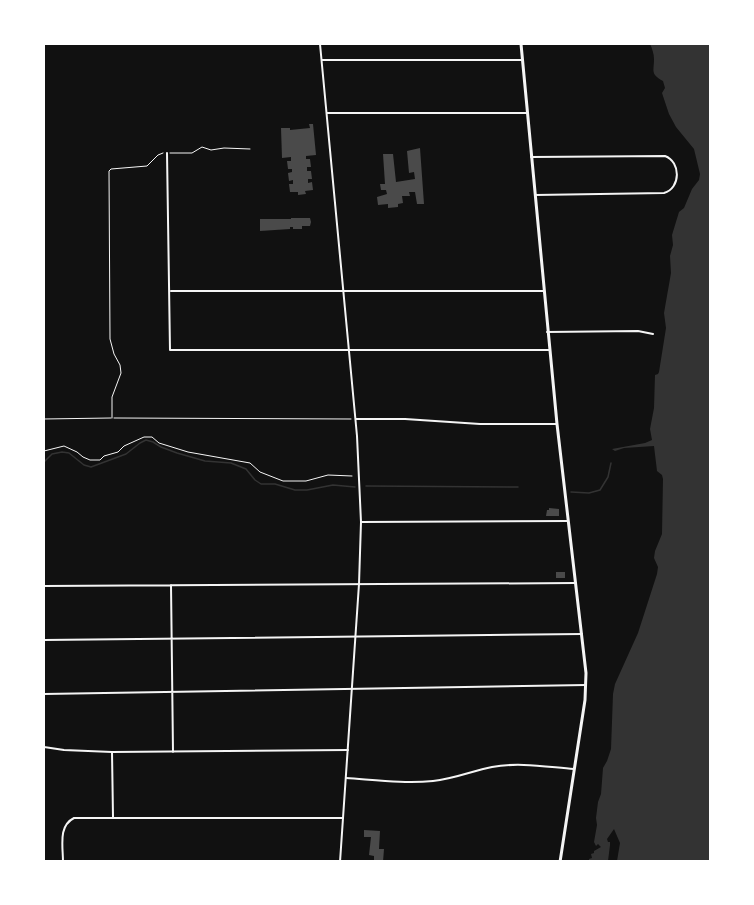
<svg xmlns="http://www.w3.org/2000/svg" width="754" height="905" viewBox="0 0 754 905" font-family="'Source Sans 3',sans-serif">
<rect width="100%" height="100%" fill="#111"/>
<path fill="#333" d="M650,44h60v817h-93l3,-18 -6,-14 -7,10 1,3h2v3l-2,16h-19v-2l3,-1 -1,-4 3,-1v-2l7,-4 -3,-3 -2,2 -2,-4 3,-17 -1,-7 2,-16 3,-8 2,-26 4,-7 4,-12 2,-55 2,-10 23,-51 19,-59 1,-7 -4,-9 1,-7 7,-17 1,-55 -1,-4 -5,-4 -3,-25 -30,2 -9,3 -3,-2 33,-6 7,-3 -2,-11 4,-21 1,-33 3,-1 1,-2 7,-44 -2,-15 7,-40 -1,-17 3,-11 -1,-10 7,-23 5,-4 8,-19 7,-9 1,-6 -6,-25 -18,-22 -7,-13 -7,-21 3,-5 -2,-7c-13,-7 -9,-10 -9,-22 0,-5 -2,-11 -4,-15z"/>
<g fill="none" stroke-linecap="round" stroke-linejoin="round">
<path stroke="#333" stroke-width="1.5" d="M44,462l8,-8 10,-2 7,1 15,12 7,2 35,-13 14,-11 6,-3 7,2 8,5 16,6 28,8 26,2 15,6 9,11 6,4h14l20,6h12l26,-5 22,2
M366,486l152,1
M571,492l18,1 11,-3 8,-13 3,-14"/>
</g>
<path fill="#4a4a4a" d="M309,124h4l3,31 -10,1v3h4l1,8h-4v4h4l1,8h-4v4l4,-1 1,8 -8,1 1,3 -8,1v-3h-8l-1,-8h4v-4l-4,1 -1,-8 4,-1v-3h-4l-1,-8h4v-4l-9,1 -1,-30h9v2l20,-2z
M420,148l4,56h-7l-2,-12h-6l1,4h-8l1,7 -5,1v3l-10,1v-4l-10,1 -1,-8 10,-3 -1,-4h-5l-1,-6h5l-2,-30h10l3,28 19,-3 -1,-7 -5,1 -2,-22z
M291,218h19l1,4 -1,4h-8v3h-9v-2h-3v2l-30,2v-12h31z
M549,508l10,1v7h-13l1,-6h2z
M556,572h9v6h-9z
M364,830l16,1 -1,18h5l-1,13h-9v-6l-5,-1 2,-18h-7z"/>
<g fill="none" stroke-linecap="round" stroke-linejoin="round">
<path stroke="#f5f5f5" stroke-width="1" d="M170,153h22l10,-6 9,3 13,-2 26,1
M112,418v-21l9,-24 -1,-8 -6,-11 -4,-15 -1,-168 2,-2 36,-3 11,-11 5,-2
M114,418l237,1
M44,419l67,-1
M44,451l20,-5 13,6 6,5 7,3h10l4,-4 14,-4 6,-6 20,-9h8l7,6 29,9 62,11 10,9 23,9h23l22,-6 24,1"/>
<path stroke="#f5f5f5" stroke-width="2" d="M322,60h200
M327,113h200
M167,153l3,197h379
M531,157l134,-1c16,6 16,32 -1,37l-129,2
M171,291h372
M547,332l91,-1 15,3
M356,419h49l75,5h77
M361,522l207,-1
M171,585l2,167
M44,586l531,-3
M44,640l538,-6
M44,694l542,-9
M44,747l20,3 48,2 236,-2
M112,752l1,65
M346,778c29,2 59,6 87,3 21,-2 39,-10 59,-14 27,-5 55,0 82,2
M63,862c0,-16 -5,-36 11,-44h269"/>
<path stroke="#f5f5f5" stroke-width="2" d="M320,44l37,392 4,86 -2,62 -19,278"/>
<path stroke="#f5f5f5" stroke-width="3" d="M521,44l36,380 29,249 -1,27 -25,162"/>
</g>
<rect width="754" height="905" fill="none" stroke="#ffffff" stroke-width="90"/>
</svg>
